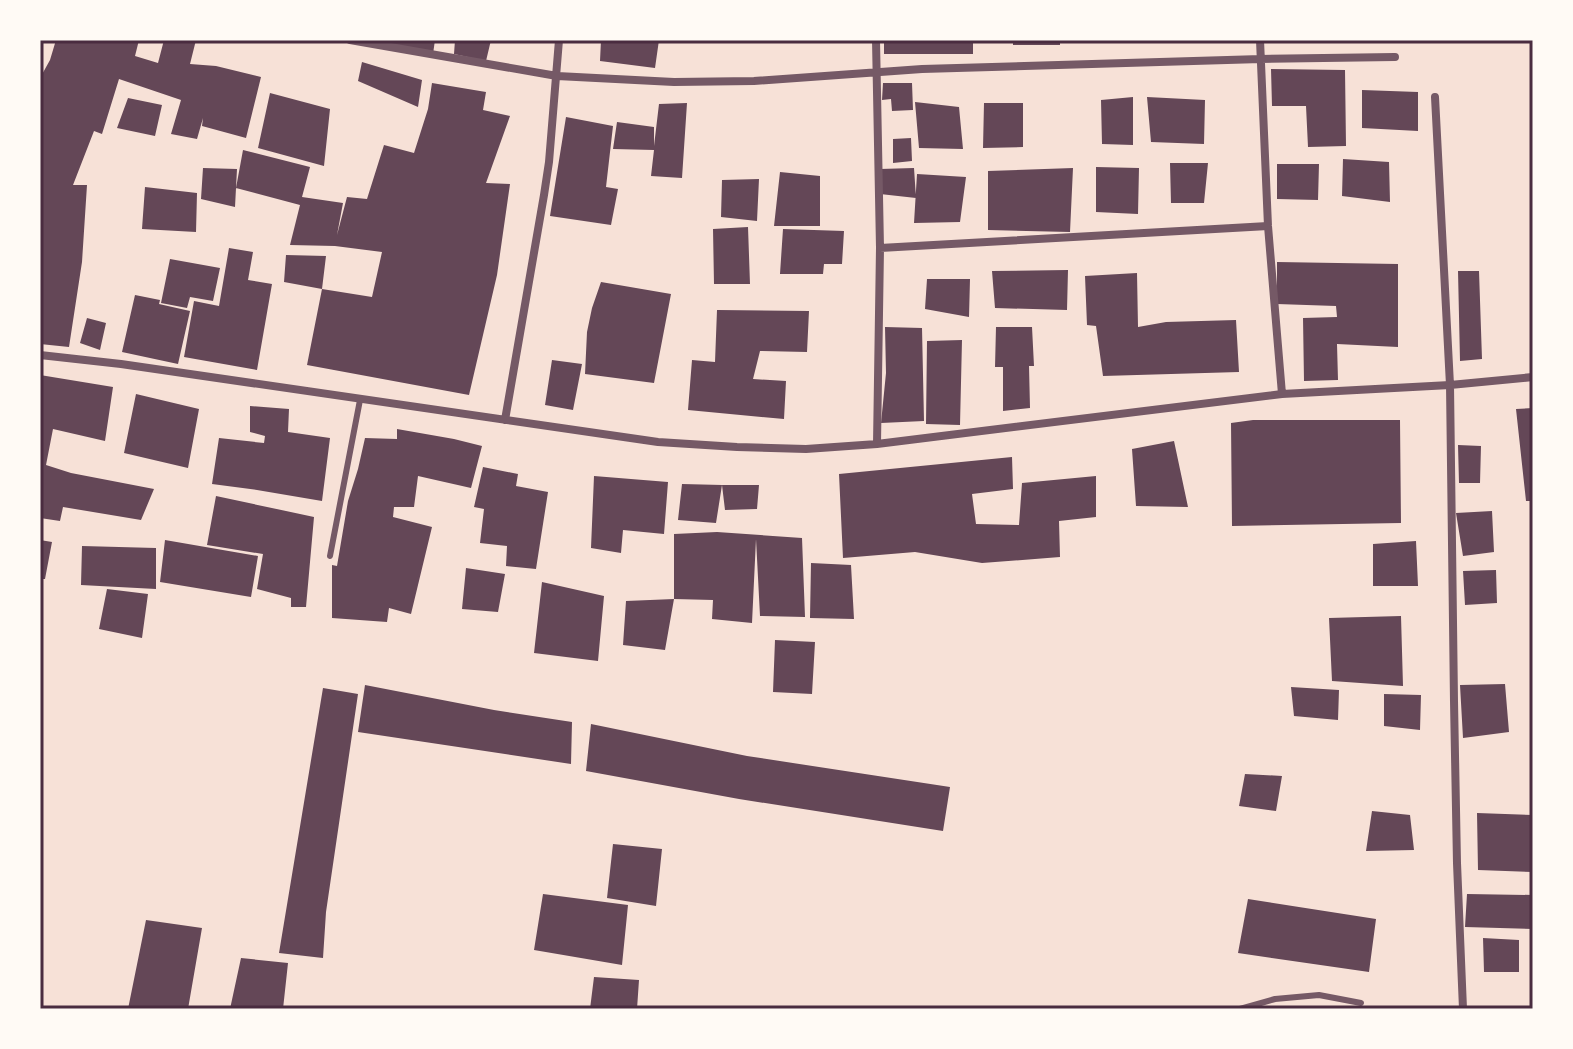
<svg xmlns="http://www.w3.org/2000/svg" width="1573" height="1049" viewBox="0 0 1573 1049" font-family="'PT Sans',sans-serif">
<rect width="100%" height="100%" fill="#f7e1d7"/>
<path fill="#644757" d="M56,40h83l-4,16 23,7 6,-23h32l-6,24 26,2 45,11 -15,61 -44,-12 1,-8 -6,21 -26,-5 10,-34 -62,-21 -17,55 -8,-3 -21,54h14l-5,77 -13,85 -29,-3v-266l10,-18z
M379,40h56l-2,14 -54,-13z
M455,40h36l-5,21 -32,-7z
M601,40h58l-4,28 -55,-7z
M884,40h89v14h-89z
M1013,40h47v5h-47z
M362,62l60,18 -4,27 -60,-26z
M1271,69l74,1 1,76 -38,1 -2,-41h-34z
M432,83l54,9 -3,18 27,6 -24,67 24,1 -13,91 -28,120 -162,-30 15,-76 50,8 10,-45 -47,-6 -45,-1 10,-40 -64,-17 7,-38 67,17 -8,30 41,6 -6,32 10,-38 20,2 17,-54 30,8 14,-44z
M883,83h29l1,27 -21,1 -1,-12 -9,1z
M1362,90l56,2v39l-56,-3z
M270,93l60,16 -6,57 -66,-18z
M1133,97v48l-31,-1 -1,-44z
M1147,97l58,3 -1,44 -53,-2z
M128,98l34,7 -7,31 -38,-8z
M915,102l44,5 4,42 -44,-1z
M687,103l-5,75 -31,-2 3,-26 -41,-1 4,-27 37,5v19l5,-42z
M984,103h39v44l-40,1z
M566,117l47,9 -7,61 12,2 -7,36 -61,-9z
M911,138l1,23 -19,2v-24z
M1343,159l46,3 1,40 -48,-6z
M1170,163h38l-4,40h-33z
M1277,164h42l-1,36 -41,-1z
M1096,167l43,1 -1,46 -42,-2z
M203,168l34,1 -2,38 -34,-8z
M914,168l2,30 -36,-4v-25z
M1073,168l-3,64 -82,-2v-59z
M780,172l40,4v50h-46z
M917,174l49,3 -6,45 -46,1z
M759,179l-2,42 -36,-4 1,-37z
M145,187l52,6 -1,39 -54,-3z
M748,227l2,57h-36l-1,-55z
M783,229l61,2 -2,33h-18l-1,10h-43z
M229,248l24,4 -5,28 24,4 -15,86 -73,-13 10,-56 25,5z
M286,255l40,1 -4,33 -38,-7z
M170,259l50,9 -7,33 -23,-4 -3,11 -26,-5z
M1277,262l121,2v83l-61,-3 1,36 -34,1 -1,-63 34,-1 -1,-11 -59,-2z
M1068,270l-1,40 -72,-2 -3,-37z
M1458,271h21l3,88 -22,2z
M1137,273l1,54 28,-5 70,-2 3,52 -136,4 -7,-50 -9,-1 -2,-49z
M927,279h43l-1,38 -44,-8z
M601,282l70,12 -17,89 -69,-9 2,-42 5,-24z
M135,295l25,5 -1,4 31,7 -12,53 -56,-12z
M717,310l92,1 -2,41 -47,-1 -7,28 33,2 -2,38 -96,-9 4,-50 23,2z
M87,318l19,5 -6,27 -20,-7z
M885,327l37,1 2,93 -43,2 5,-50z
M996,327h36l2,39h-5l1,42 -27,3v-44h-8z
M962,340l-2,85 -34,-1 1,-83z
M552,360l30,4 -9,46 -28,-5z
M40,375l73,12 -8,54 -52,-12 -7,36 25,8 83,16 -13,31 -78,-13 -3,14 -20,-3z
M136,394l63,15 -11,59 -64,-15z
M250,406l39,3 -1,23 42,6 -8,63 -65,-11 -45,-6 7,-46 45,5 1,-7 -15,-4z
M1533,408v93h-7l-10,-92z
M1253,420h147l1,103 -169,3 -1,-103z
M397,429l57,10 28,7 -11,42 -53,-12 -4,31h-20l-1,10 39,10 -21,87 -22,-6 -2,14 -55,-4v-53l5,1 11,-65 10,-32 7,-31 32,1z
M1174,441l14,66 -52,-1 -4,-57z
M1458,445l23,1 -1,37h-21z
M1012,457l1,32 -41,5 4,30 43,1 3,-42 74,-7v41l-37,4 1,36 -78,6 -67,-11 -72,6 -4,-84z
M483,467l35,7 -2,12 32,6 -12,77 -30,-3 1,-20 -27,-3 4,-34 -10,-2z
M594,476l74,6 -4,52 -41,-4 -2,23 -30,-5z
M682,484l40,1 -6,38 -38,-3z
M722,485h37l-2,24 -32,1z
M216,496l98,21 -8,90h-15v-9l-34,-9 6,-35 -56,-9z
M1492,511l2,41 -31,4 -7,-43z
M717,532l85,6 3,79 -45,-1 -4,-77 -4,84 -40,-4 1,-19 -39,-1v-65z
M40,540l12,2 -7,37h-5z
M165,540l93,16 -7,41 -91,-15z
M1416,541l2,45h-45v-42z
M82,546l74,2v41l-75,-4z
M811,563l40,2 3,54 -44,-1z
M466,568l39,6 -7,38 -36,-3z
M1496,570l1,33 -32,2 -2,-34z
M542,582l62,14 -6,65 -64,-8z
M107,589l41,5 -6,44 -43,-9z
M674,599l-9,51 -42,-5 3,-44z
M1401,616l2,70 -71,-5 -3,-63z
M775,640l40,2 -3,52 -39,-2z
M1505,684l4,48 -46,6 -3,-53z
M365,685l129,25 78,12 -1,42 -213,-32z
M1291,687l48,3 -1,30 -44,-4z
M323,688l35,6 -32,218 -3,46 -44,-5z
M1384,694l37,1 -1,35 -36,-4z
M591,724l156,32 203,31 -7,44 -204,-32 -153,-28z
M1245,774l37,2 -6,35 -37,-5z
M1372,811l38,4 4,35 -48,1z
M1477,813l56,2v57l-55,-2z
M613,844l49,5 -6,57 -49,-8z
M543,894l85,11 -6,60 -88,-15z
M1467,894l66,1v34l-68,-2z
M1248,899l128,20 -7,53 -131,-19z
M146,920l56,8 -14,81h-60z
M1483,938l36,2v32h-35z
M241,958l47,5 -5,46h-53z
M594,977l45,3 -2,29h-47z"/>
<g fill="none" stroke-linecap="round" stroke-linejoin="round">
<path stroke="#755966" stroke-width="6" d="M330,556l30,-156
M1240,1009l35,-10 44,-4 42,8"/>
<path stroke="#755966" stroke-width="8" d="M350,40l207,36 117,6 80,-1 168,-12 339,-10 134,-2
M876,40l4,208 -3,196
M1260,40l8,186 14,168
M1435,97l15,288 4,316 3,162 6,146
M880,248l388,-22
M40,355l81,9 537,78 79,5 69,2 71,-5 405,-50 168,-9 83,-8
M505,420l39,-225 5,-33 10,-122"/>
</g>
<rect width="1573" height="1049" fill="none" stroke="#fffaf5" stroke-width="84"/>
<rect x="42" y="42" width="1489" height="965" fill="none" stroke="#4a2c40" stroke-width="3"/>
</svg>
